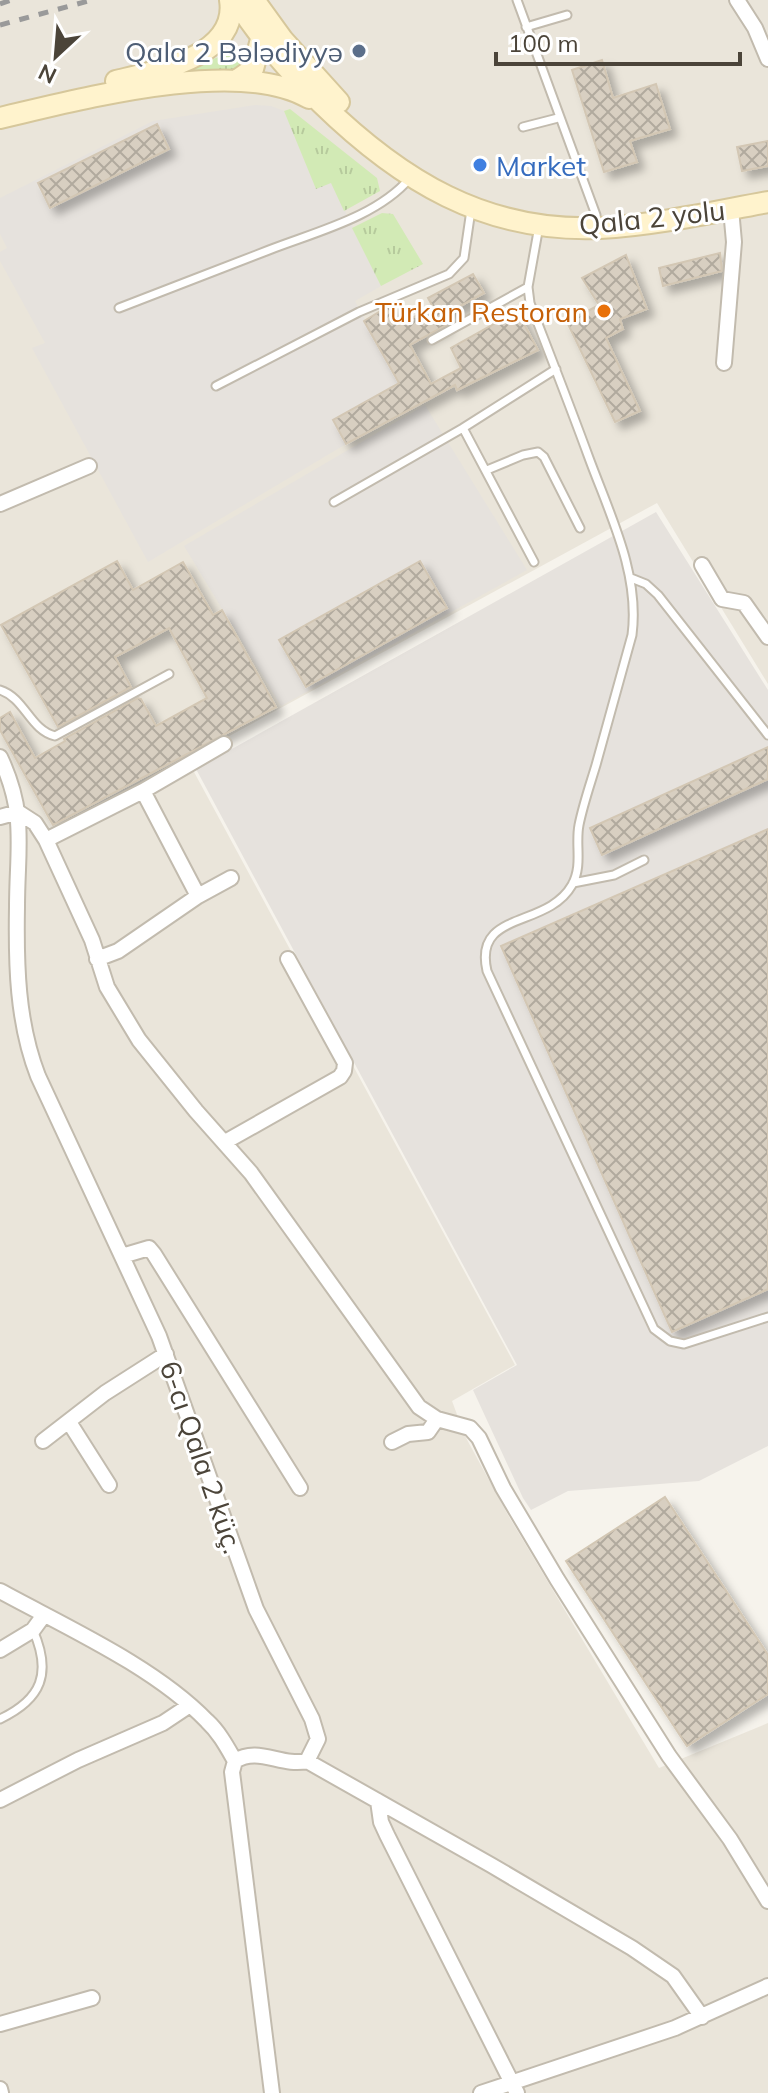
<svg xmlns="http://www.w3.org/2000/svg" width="768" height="2093" viewBox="0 0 768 2093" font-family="Mulish,sans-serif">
<defs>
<pattern id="grass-tufts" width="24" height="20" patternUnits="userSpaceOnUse" patternTransform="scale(2)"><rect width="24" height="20" fill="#d2eab5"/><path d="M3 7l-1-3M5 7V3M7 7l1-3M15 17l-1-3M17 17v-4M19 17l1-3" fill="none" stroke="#b6ca9c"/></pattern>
<pattern id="building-cross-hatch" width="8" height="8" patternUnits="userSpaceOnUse" patternTransform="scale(2)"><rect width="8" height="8" fill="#d8cfc1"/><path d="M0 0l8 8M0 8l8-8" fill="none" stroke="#b1aa9e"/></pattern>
<filter id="shadow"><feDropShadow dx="7" dy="7" stdDeviation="4" flood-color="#0004"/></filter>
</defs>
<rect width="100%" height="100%" fill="#f6f3ec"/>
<path fill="#eae5da" d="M0,0h768v684l-111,-181 -470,256 328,606 -63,36 13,35 43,79 151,253 109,-45v370h-768z"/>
<path fill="#e6e2dd" d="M255,105l16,1 13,5 32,77 15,-6 50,104 -26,15 44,82 -66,37 13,24 -198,118 -116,-214 13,-5 -45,-82v-9l7,-4 -7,-14v-36l153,-77z
M425,405l102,165 -246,136 -97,-160z
M656,512l112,178v756l-69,35 -131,10 -37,19 -8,-12 -50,-108 44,-25 -321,-596z"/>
<path fill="url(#grass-tufts)" d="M234,52l10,5 2,6 -6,8 -97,11z
M290,109l87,69 3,13 -36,20 -13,-28 -15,6 -32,-78z
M382,213l11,1 30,50 -42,22 -29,-58z"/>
<path fill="url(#building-cross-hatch)" stroke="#d3c7b4" stroke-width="2" filter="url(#shadow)" d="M602,60l11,38 43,-14 14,45 -40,12 7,21 -33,10 -32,-102z
M157,124l12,25 -119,59 -12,-25z
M768,141v25l-26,5 -5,-24z
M720,253l2,18 -59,15 -4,-18z
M626,255l21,54 -27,10 3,10 -17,9 34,73 -25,11 -48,-100 32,-17 -17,-27z
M473,274l11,19 -42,23 4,9 -36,20 21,39 30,-16 -10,-20 66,-37 21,39 -81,40 -2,-5 -109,59 -13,-24 66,-37 -35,-62 25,-15 10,19 34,-18 -5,-9z
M117,561l16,29 50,-28 30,53 9,-5 54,97 -223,118 -53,-95v-12l10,-6 25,46 30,-17 -1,-2 74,-41 3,1 15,27 51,-28 -38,-70 -54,29 16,30 -73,40 -57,-102z
M420,561l27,47 -141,79 -27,-47z
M768,747v32l-166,76 -12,-27z
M768,829v460l-96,43 -171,-386z
M665,1497l103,158v39l-81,52 -121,-185z"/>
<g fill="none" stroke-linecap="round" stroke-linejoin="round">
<defs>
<path id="lane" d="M517,0l79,215
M526,27l41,-12
M523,127l35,-9
M539,226l-11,61 2,16c20,52 40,103 59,155 21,57 51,116 43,177 -12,44 -24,87 -36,130 -6,20 -13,40 -17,60 -4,20 4,40 -7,60 -25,44 -99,25 -85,86l167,358 16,12 14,3 84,-27
M119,308c50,-19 100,-39 150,-58 46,-18 108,-33 141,-72
M432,340l96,-53
M216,386l143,-74 90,-38 15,-16 7,-48
M487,470l36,-15 15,-3 6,5 36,71
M334,502l129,-74
M534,562l-71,-134 93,-59
M631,578l15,6 12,11 110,140
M0,690c25,8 30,40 55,46l114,-62
M573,883l41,-8 30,-15
M0,1719c42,-20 52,-46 33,-89"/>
<path id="street" d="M737,0l18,28 13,31
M724,363l10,-121 -3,-33
M0,504l89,-38
M702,565l20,34 22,4 24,34
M0,757c27,57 17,91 17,150 -1,57 0,115 21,169l121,260 97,273 56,110 6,20 -11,22c-25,6 -49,-15 -72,0l-3,11 40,321
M143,791l55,105
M0,817l18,-5 17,11 11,17 46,100 15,47 32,53 57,71 55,62 168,234 18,12 33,9 9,10 24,50 54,91 112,177 61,83 38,62
M46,840l97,-49 81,-47
M97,959l21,-8 80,-55 33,-18
M225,1142l115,-65 4,-6 1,-8 -57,-104
M122,1256l27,-8 5,6 146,234
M69,1422l40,63
M43,1441l62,-48 61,-39
M392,1442l16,-8 20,-2 9,-13
M0,1591c66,36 155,76 207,130 12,11 20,26 28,40
M0,1650l33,-20 11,-15
M307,1761l184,104 141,83 41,28 29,41
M0,1800l78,-40 85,-37 27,-18
M378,1801l3,21 6,13 130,258
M0,2024l92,-26
M0,2089l1,4
M481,2093l194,-65 93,-42"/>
<path id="secondary" d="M236,0c24,39 53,71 85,103 79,77 164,130 279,125 56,-3 113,-16 168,-26
M254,0l29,40 56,62
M116,81c41,-10 123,-25 114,-81
M236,81l17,-12 10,-37
M0,118c78,-18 238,-62 309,-20"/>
</defs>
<use href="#lane" stroke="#c2bbae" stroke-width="11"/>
<use href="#street" stroke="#c2bbae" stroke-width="18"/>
<use href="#secondary" stroke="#d6c79b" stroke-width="24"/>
<use href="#lane" stroke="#fff" stroke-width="7"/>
<use href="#street" stroke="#fff" stroke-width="14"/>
<use href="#secondary" stroke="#fff3cd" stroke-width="20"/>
<path stroke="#9a9a9a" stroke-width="5" stroke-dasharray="10 10" stroke-linecap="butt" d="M0,4l11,-4
M0,25l92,-25"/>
</g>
<circle fill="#5c6f8a" stroke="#fff" stroke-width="3" cx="359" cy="51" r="8"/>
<circle fill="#3f7fe0" stroke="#fff" stroke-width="3" cx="480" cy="165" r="8"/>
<circle fill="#e8710a" stroke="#fff" stroke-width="3" cx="604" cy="311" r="8"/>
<g text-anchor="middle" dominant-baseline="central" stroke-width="6" stroke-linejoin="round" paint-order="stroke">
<g font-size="28" fill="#4e5e75" stroke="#fff" text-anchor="end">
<text x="343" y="51">Qala 2 Bələdiyyə</text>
</g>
<g font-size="28" fill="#366cbe" stroke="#fff" text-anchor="start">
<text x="496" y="165">Market</text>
</g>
<g font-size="28" fill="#4b4439" stroke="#fff">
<text transform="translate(652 217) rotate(-6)">Qala 2 yolu</text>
<text transform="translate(202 1457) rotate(71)">6-cı Qala 2 küç.</text>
</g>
<g font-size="28" fill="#c56008" stroke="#fff" text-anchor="end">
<text x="588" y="311">Türkan Restoran</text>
</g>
</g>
<g transform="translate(56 56) rotate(206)" stroke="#ffffff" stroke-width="6" paint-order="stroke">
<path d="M0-6L14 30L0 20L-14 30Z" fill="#4b4439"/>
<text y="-12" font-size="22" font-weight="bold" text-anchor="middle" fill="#4b4439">N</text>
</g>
<path d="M496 52v12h244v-12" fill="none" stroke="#4b4439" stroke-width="4"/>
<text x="508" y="52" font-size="24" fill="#4b4439" stroke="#ffffff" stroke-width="6" paint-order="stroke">100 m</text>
</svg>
